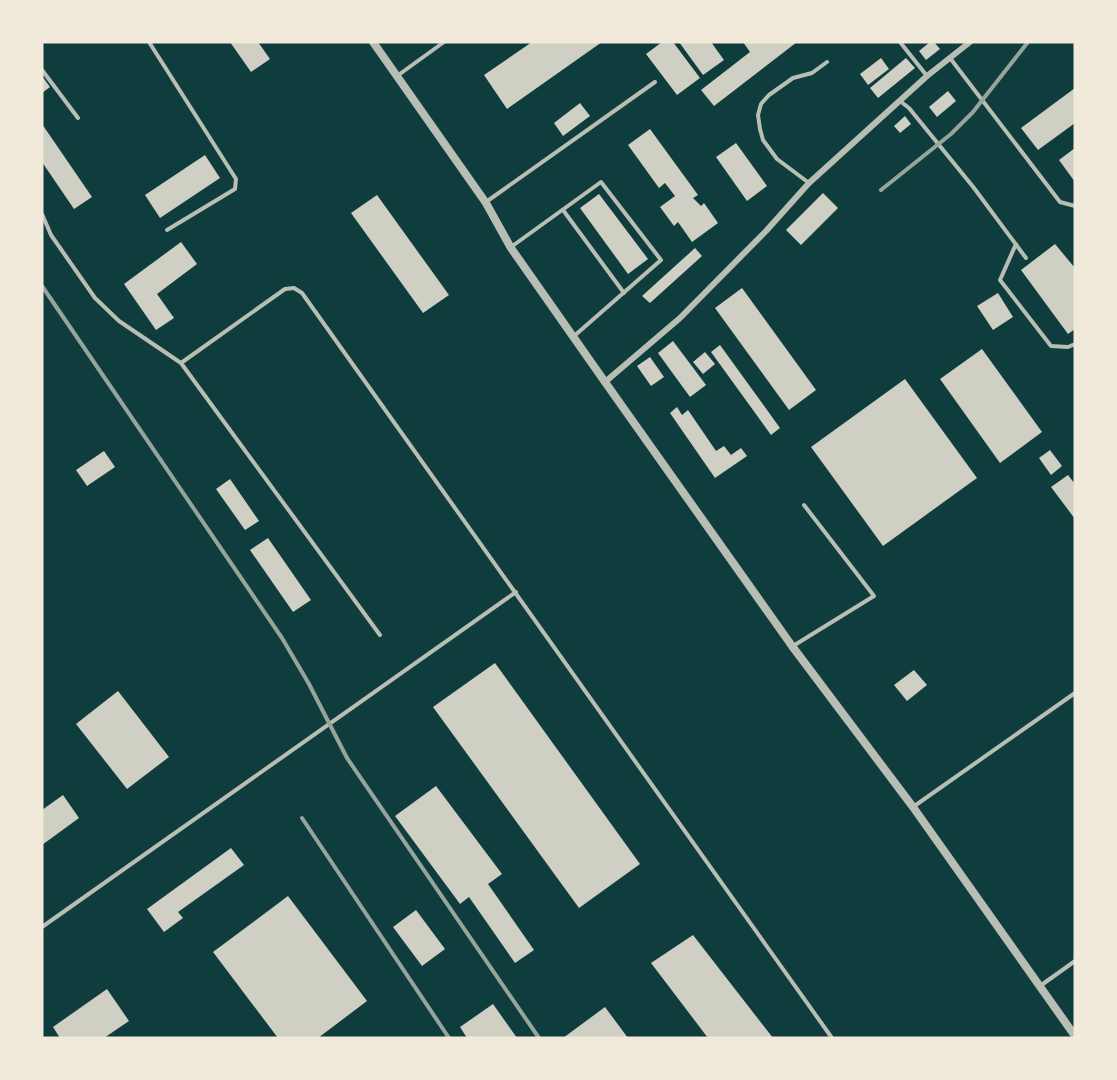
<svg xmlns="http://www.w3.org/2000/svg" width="1117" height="1080" viewBox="0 0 1117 1080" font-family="Montserrat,sans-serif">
<rect width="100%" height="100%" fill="#0f3d3e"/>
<path fill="#cfcfc3" d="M230,42h28l12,17 -19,13z
M532,42h70l-95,67 -23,-34z
M662,42h11l27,36 -23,17 -31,-41z
M679,42h32l13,18 -21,15z
M743,42h54l-83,64 -13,-16 49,-38z
M930,42h4l6,7 -14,11 -7,-9z
M881,58l8,11 -21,16 -8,-11z
M906,58l9,10 -37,30 -8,-10z
M42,76l8,11 -8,6z
M1075,88v35l-37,27 -17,-22z
M948,91l8,10 -19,16 -8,-10z
M580,103l10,13 -27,20 -9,-13z
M905,116l6,8 -11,9 -6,-7z
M42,124l50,73 -18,12 -32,-47z
M650,129l48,66 -5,3 8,8 3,-3 14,20 -26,19 -14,-20 -4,4 -14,-19 15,-11 -10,-13 -6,5 -31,-43z
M736,143l31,43 -20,15 -31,-44z
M1075,148v34l-16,-22z
M205,155l15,23 -60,40 -15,-23z
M823,193l15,15 -37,37 -15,-15z
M599,194l49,65 -20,15 -48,-66z
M377,195l72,100 -26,18 -72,-100z
M181,242l16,22 -40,30 17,24 -18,12 -32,-46z
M1055,244l20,24v61l-7,5 -47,-64z
M695,248l7,8 -52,47 -8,-7z
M742,288l74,102 -27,20 -74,-102z
M998,293l15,24 -20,13 -16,-24z
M673,341l33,44 -16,12 -32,-44z
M720,345l60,83 -9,7 -60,-83z
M982,349l60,83 -42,31 -60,-84z
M705,352l10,12 -12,10 -10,-12z
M650,357l14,20 -13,9 -14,-20z
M905,379l72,99 -94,68 -72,-99z
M677,407l5,8 6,-5 28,41 8,-5 7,9 10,-7 6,8 -32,22 -45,-65z
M1050,450l12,16 -11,9 -12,-17z
M104,451l11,16 -28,19 -11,-16z
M1068,475l7,9v35l-24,-32z
M230,479l29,42 -14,9 -29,-41z
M268,538l43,62 -18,12 -43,-62z
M495,663l145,201 -61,44 -146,-201z
M914,670l13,15 -20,16 -13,-16z
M118,691l51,66 -42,32 -51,-65z
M436,786l66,88 -14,10 46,66 -19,13 -46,-66 -9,7 -65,-88z
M63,795l16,23 -37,27v-35z
M231,848l13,17 -66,47 5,6 -19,14 -17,-23z
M288,896l79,105 -49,37h-40l-65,-86z
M416,910l29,39 -23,17 -29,-39z
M693,935l80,103h-65l-57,-75z
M107,989l22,32 -25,17h-44l-7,-11z
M493,1004l24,34h-50l-7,-11z
M605,1007l23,31h-65z"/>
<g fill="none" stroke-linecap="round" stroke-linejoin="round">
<path stroke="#b8beb3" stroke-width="4" d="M149,42l87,137 -1,10 -68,41
M900,42l27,34
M950,58l110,144 15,4
M42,70l36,48
M397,76l47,-34
M900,101l9,7 65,80 52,70
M809,183l-32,-24 -14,-19 -3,-11 -2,-14 3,-11 8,-9 24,-17 19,-5 15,-11
M486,202l169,-120
M563,210l61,83
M42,214l9,21 44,63 24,23 62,42 199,272
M1016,244l-16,36 51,66 17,1 7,-3
M511,247l90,-65 60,78 -88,77
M181,363l104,-74 9,-1 8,5 530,745
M793,646l81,-50 -70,-91
M913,807l162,-114
M42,927l474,-335
M1040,986l35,-25"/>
<path stroke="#b8beb3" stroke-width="6" d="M605,382l75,-64 86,-87 43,-48 118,-107 43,-34"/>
<path stroke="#b8beb3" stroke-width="8" d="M373,42l113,161 25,45 94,134 187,264 121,161 162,229"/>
<path stroke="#97a49c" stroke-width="4" d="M881,190l70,-56 22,-22 55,-70
M42,286l240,352 27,46 38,74 192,280
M302,818l147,220"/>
</g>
<rect width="1117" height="1080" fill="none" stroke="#f1e9da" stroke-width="87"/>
</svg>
